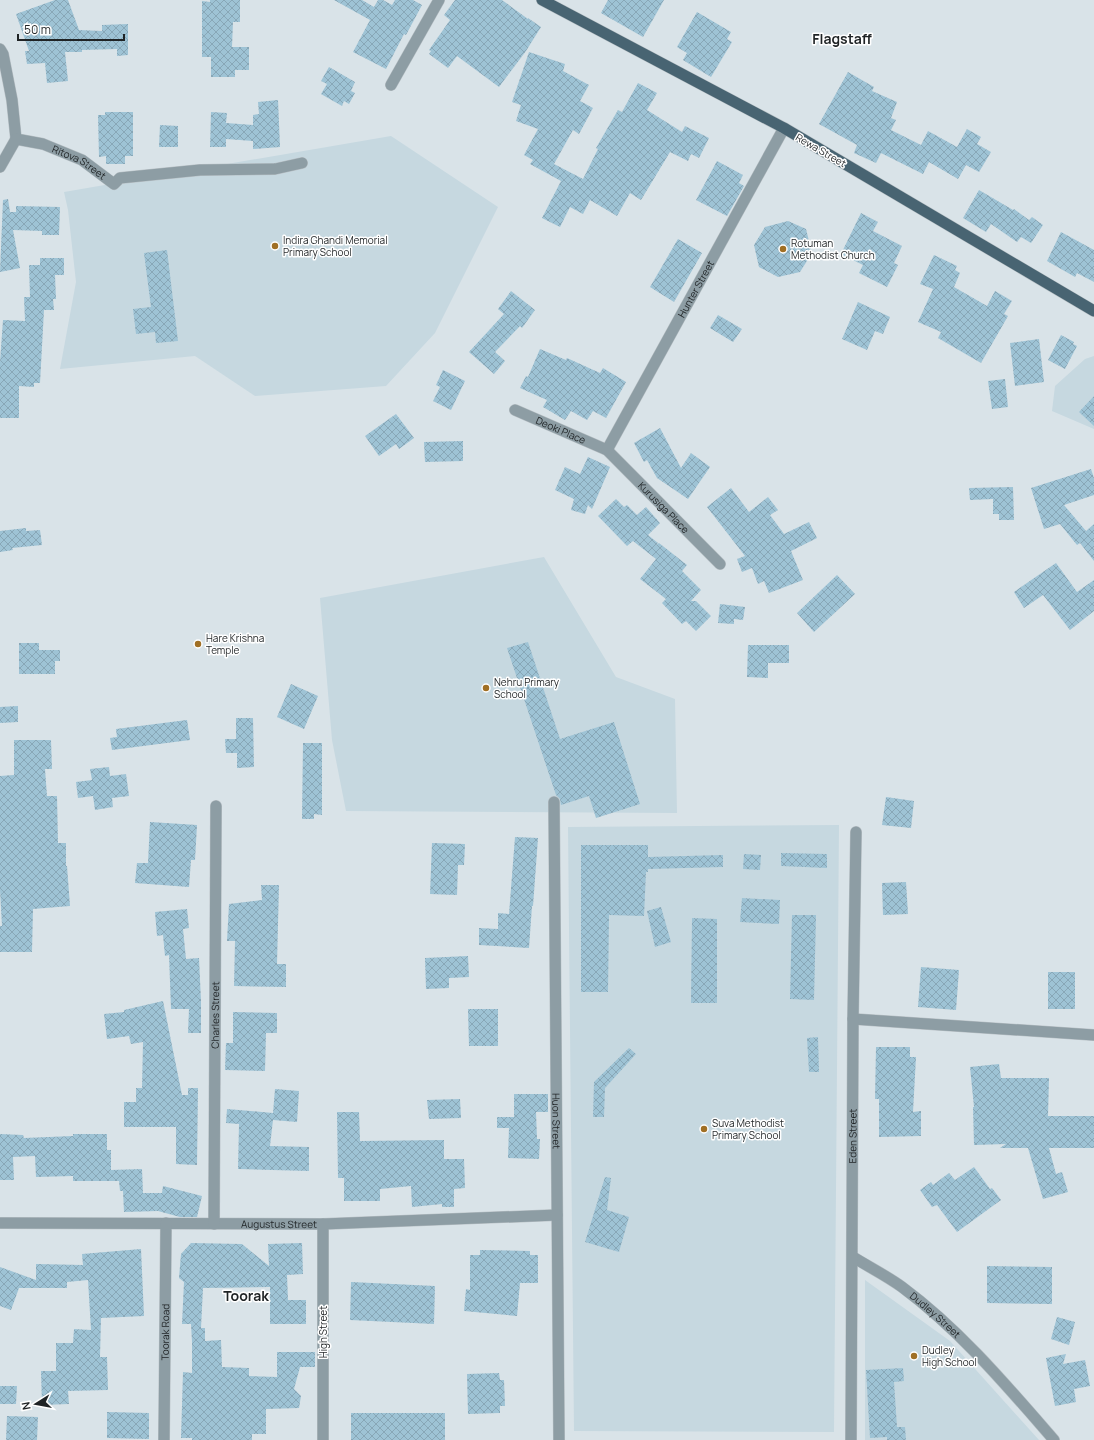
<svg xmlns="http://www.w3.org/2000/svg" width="1094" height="1440" viewBox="0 0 1094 1440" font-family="Manrope,sans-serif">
<defs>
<pattern id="building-cross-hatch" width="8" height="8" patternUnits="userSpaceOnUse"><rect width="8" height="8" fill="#9ec3d5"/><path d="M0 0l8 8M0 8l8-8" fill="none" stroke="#88a7b7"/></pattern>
</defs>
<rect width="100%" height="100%" fill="#d9e3e8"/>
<path fill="#c6d8e0" d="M391,136l107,71 -63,126 -49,53 -131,10 -60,-40 -135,13 16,-87 -8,-72 -4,-18z
M1094,356v73l-42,-18 3,-25 30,-27z
M544,557l72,120 59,22 2,114 -331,-2 -14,-71 -12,-142z
M839,825l-5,607 -260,-1 -6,-604z
M865,1280l85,61 89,99h-174z"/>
<path fill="url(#building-cross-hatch)" d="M55,0h13l11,30 23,1v-6l26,-1v31l-11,1v-7l-35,1v2h-17l3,29 -21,2 -2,-20 -18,1 -2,-13h4l-13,-37z
M210,0h30v22h-7l-1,25h17v23h-14v7h-24v-20h-9v-56l8,1z
M334,0h28l12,7 4,-7h5l9,5 3,-5h18l9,5 -16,30 -2,-1 -18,35 -33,-17 17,-32z
M455,0h47l26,19v-1l13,9 -15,24 -27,36 -42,-31 -9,12 -19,-14 2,-3 -2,-1 21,-30 -6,-5z
M608,0h56l-21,37 -42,-24z
M697,12l34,20 -4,7 5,3 -21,35 -28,-17 4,-7 -10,-6z
M529,52l36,12 -2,7 26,14 -9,16 13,7 -14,26 -6,-4 -19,34 29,15 15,-30 -2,-1 22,-38 4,2 16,-29 19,10 -10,17 35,22 3,-6 24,12 -10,20 -8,-4 -3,7 -18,-9 -29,48 -11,-7 -13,23 -27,-16 -7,14 -13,-7 -10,20 -18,-9 19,-37 -31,-17 3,-4 -9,-5 14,-26 -22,-8 5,-16 -9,-3z
M329,67l26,15 -4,9 4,2 -6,11 -5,-3 -2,5 -21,-12 6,-10 -6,-3z
M848,72l26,15 -2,4 25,11 -6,16 5,2 -5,10 30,15 7,-14 29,16 10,-18 14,8 -4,7 14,8 -12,20 -13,-7 -8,14 -29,-17 -6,12 -42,-21 -5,10 -22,-10 3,-8 -38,-21z
M278,100l2,47 -27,2v-8l-27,-2v8h-16l1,-35 16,1 -1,10 27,2v-10l6,-1 -1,-12z
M105,112h28v44h-8v8h-19v-8l-7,1 -1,-42h7z
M160,125l18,1v21h-19z
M717,161l26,14 -4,8 5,3 -17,30 -31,-16z
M979,190l34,20 1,-1 15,11 3,-3 11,8 -12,18 -10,-6 -4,5 -26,-18 -5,8 -23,-14z
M8,199l2,13h6v-6l44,1 -1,28h-17v-4l-29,-1 7,38 -20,4 3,-72z
M861,213l17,9 -5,9 29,15 -8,17 4,2 -11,22 -28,-14 4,-8 -22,-11z
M788,221l18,8 6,24 -12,19 -22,5 -19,-10 -5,-22 11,-18z
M1061,232l33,18v32l-17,-9 -2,4 -28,-16z
M678,239l24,14 -28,49 -24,-15z
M167,250l11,91 -22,2 -1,-11 -19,2 -3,-25 18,-2 -7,-54z
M934,255l23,11 -2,4 5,3 -6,14 33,19 8,-15 17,10 -8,13 4,2 -27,47 -43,-25 3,-6 -23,-10 15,-33 -13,-5z
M40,258h24v17h-9l1,24h-3l1,11h-10l-4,73h-6v4l-15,-1v32h-19v-56l3,-42 22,1 -1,-24h6l-1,-32h11z
M511,291l24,19 -13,18 -2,-2 -25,26 10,9 -11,13 -25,-22 35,-38 -6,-5z
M858,302l32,15 -7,17 -8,-3 -8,19 -25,-11z
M718,315l24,14 -9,13 -23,-14z
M1061,335l13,7 -1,2 4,2 -12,23 -17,-9z
M1039,339l5,43 -29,4 -5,-43z
M540,349l26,11 1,-2 33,15 3,-5 23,14 -20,36 -13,-7 -6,9 -16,-9 -6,9 -22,-13 4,-7 -27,-12 6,-12 2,1z
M443,370l22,11 -14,29 -18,-9 7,-14 -4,-2z
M1005,379l3,28 -16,2 -4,-28z
M1094,396v30l-15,-14z
M396,414l18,24 -15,11 -3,-5 -17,12 -14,-20z
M660,428l21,40 10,-15 19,14 -22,32 -31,-21 -10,-18 -3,2 -10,-19z
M463,441v20l-38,1 -1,-20z
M588,457l22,10 -18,42 -4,-4 -3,9 -14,-4 3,-11 -19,-9 10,-23 15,7z
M1091,469l3,9v17l-30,10 22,26 8,-7v37l-14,-18 -3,2 -17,-21 -16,5 -13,-41z
M1013,487l1,33h-15v-6h-6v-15l-23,1 -1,-12z
M731,488l18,24 19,-15 10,13 -8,5 14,19 25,-12 8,16 -26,13 12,29 -34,13 -5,-12 -6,3 -6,-16 -10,4 -5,-13 8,-3 -38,-49z
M616,499l8,8 3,-2 10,10 9,-8 14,16 -12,12 10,8 -2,2 3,-2 28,22 -5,6 19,19 -10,11h5l15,15 -15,15 -10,-10 -4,3 -20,-21 4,-4 -26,-20 16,-20 -23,-18 -6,5 -29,-30z
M26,528v3l14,-1 2,15 -30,3 1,2 -13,2v-21z
M1056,563l21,29 17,-12v31l-24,19 -27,-35 -19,13 -10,-16z
M837,575l18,19 -41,38 -17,-19z
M720,604l25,3 -2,13 -9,-1v5l-16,-1z
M528,642l32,97 54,-17 26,82 -44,14 -7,-22 -28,9 -1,-6 -4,-4 -49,-147z
M19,643h20v7h21v11h-5v13h-36z
M748,645h41v18h-21v15l-21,-1z
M291,684l27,12 -14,33 -27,-12z
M18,706v16l-18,1v-16z
M236,718h17l1,49 -17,1v-15h-11l-1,-14h11z
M187,720l3,20 -78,10 -2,-12 7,-1 -1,-8z
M14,740h37l1,29h-7l2,27h10l1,47h8v23h1l3,40 -37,3 -1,43h-32v-26h2l-2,-36v-114l14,-1z
M303,743h19v72l-8,-1v5h-12z
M109,767l1,9 16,-2 3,22 -17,2 1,9 -18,3 -2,-14 -15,2 -2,-16 16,-2 -2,-11z
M886,797l28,4 -3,27 -29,-3z
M150,822l47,3 -2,35h-4l-2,27 -54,-4 2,-20h11z
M515,837l23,1 -5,68h-1l-3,42 -50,-3v-17l19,1v-16l11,1z
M432,843l33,1 -1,21h-6l-1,30 -27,-1z
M581,845h67v12l75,-2v12l-75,2v3h-2l-2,44 -35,-1 -1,77h-27z
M781,853l46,1v14l-46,-2z
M744,854l17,1 -1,15 -17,-1z
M906,882l2,32 -25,1 -1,-32z
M261,885h18l-2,79h9v23l-52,-1 1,-45h-8l2,-37 33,-4z
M742,898l38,2 -1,24 -39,-2z
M661,907l10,35 -16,5 -8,-36z
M187,909l2,19 -6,1 3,30 13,-1 2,43v32h-13l1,-24h-18l-2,-54 -4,1 -2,-21 -6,1 -2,-24z
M792,915h24l-2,85 -24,-1z
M692,918l25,1v84h-26z
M468,956l1,21 -20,1v10l-23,1 -1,-31z
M921,967l38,3 -3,40 -38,-3z
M1048,972h27v37h-27z
M163,1001l19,94h6v-7h10l-1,77 -21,-1v-37h-52v-25h12v-14h6l1,-46 -12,2 -2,-8 -22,3 -3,-25 20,-2v-2z
M468,1009h30v37h-29z
M233,1012l44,1v20h-11l-1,38 -40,-1 1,-27h7z
M818,1037l1,35h-10l-2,-34z
M876,1047h34v10h6l-3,55 8,-1v25l-42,1v-38h-4z
M629,1048l7,6 -31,34 -1,29h-11l1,-35z
M999,1064l2,14h48l-1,38h46v32h-45l7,26 6,-2 6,20 -25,7 -15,-51h-28l6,-4 -32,1 -1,-38h1l-4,-40z
M275,1089l24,2 -2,31 -24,-2 -3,26 39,1v24l-71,-2 1,-45 -13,-1 1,-14 46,4z
M514,1094h34v18h-12l1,27h3l-1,20 -31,-1 1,-30h-12v-11h17z
M460,1099l1,19 -32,1 -2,-19z
M337,1112h22l1,29 84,-1v19h20l1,29 -11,1v18h-12v-3l-30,3 -1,-21 -31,3v12h-36v-23h-6z
M0,1134l23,1 1,3 49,-2v-2h34v16h4v20l31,-1 1,24h19l1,-7 39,10 -5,21h-17l-22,-6 -34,1 -1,-21h-3l-1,-10h-46v-5l-37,1 -1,-21 -22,1 1,23h-14z
M974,1167l16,22 2,-1 9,12 -44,32 -20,-27 -5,2 -12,-17 11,-8 2,3 16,-12 6,7z
M605,1177l6,1 -4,32 22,7 -10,35 -34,-10z
M191,1243l51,1 27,22 -1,-22 34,-1 1,31 -16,1 1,25h18v24h-36v-37l-67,1 -2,40h4v13l16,-1 1,27 27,1v8l28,1v-25h38v15h-15l-6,22 7,7 -2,12 -33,1v25h-14v6h-60v-2h-11l2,-66 9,1v-31l-1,-18h-9l2,-42 -5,-4 2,-24z
M141,1249l3,67 -43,2 -1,39h7l1,33 -40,1 1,13 -27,1 -1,-34h15v-28h17l1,-14 17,1 -3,-50 -21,2v6h-48l-8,22 -11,-4v-39l36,13v-16l47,1 -1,-11z
M480,1250l50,1v4h8v28h-18l-3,33 -53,-5 2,-22 4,1v-35h10z
M987,1266l65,1v37l-65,-1z
M351,1282l84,4 -1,38 -84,-4z
M1057,1317l18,5 -6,23 -18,-6z
M1066,1354l-3,10 22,-4 5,26 -16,3 2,13 -21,4 -9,-48z
M903,1368l1,13 -10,1 3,45h8l1,13h-19v-3l-17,1 -4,-68z
M499,1373l1,7h4l1,26h-5v7l-32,1 -1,-40z
M0,1386h17l-1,18h-16z
M107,1412l42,1v26l-42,-1z
M351,1413h94v27h-94z
M7,1416l31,1 -1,23h-31z"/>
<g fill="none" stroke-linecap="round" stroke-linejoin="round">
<defs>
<g id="minor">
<path id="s1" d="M0,49l3,5 9,46 4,39 27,5 39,16 32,24 6,-6 80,-8 75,-1 27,-6"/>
<path d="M391,85l48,-85"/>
<path d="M0,167l16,-28"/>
<path id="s2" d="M515,410l92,40 113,114"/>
<path id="s3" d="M607,450l177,-322"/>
<path id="s4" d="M554,802l5,638"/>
<path d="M853,1019l241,16"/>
<path id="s5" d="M0,1223l323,1 234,-9"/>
<path id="s6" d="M214,1224l2,-418"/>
<path d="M323,1224v216"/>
<path id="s7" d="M853,1257c16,10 34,19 49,30 58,43 105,99 152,153"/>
<path id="s8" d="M164,1440l2,-217"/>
<path id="s9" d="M851,1440l2,-421 3,-187"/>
</g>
<path id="primary" d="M542,0l242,128 310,183"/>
</defs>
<use href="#minor" stroke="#b8c0c5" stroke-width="12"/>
<use href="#primary" stroke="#b8c0c5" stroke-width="12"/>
<use href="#minor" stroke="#8d9da4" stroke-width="11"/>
<use href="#primary" stroke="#486472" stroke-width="11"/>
</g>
<g fill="#a06f24" stroke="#fff" stroke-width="1.5">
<circle cx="275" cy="246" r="4"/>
<circle cx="783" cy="249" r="4"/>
<circle cx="198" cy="644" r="4"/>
<circle cx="486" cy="688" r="4"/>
<circle cx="704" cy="1129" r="4"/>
<circle cx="914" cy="1356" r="4"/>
</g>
<g text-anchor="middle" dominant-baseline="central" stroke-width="3" stroke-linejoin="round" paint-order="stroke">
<g font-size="10" fill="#1f2325" stroke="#fff">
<text transform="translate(821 150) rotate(30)">Rewa Street</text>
<text stroke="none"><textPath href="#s1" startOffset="160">Ritova Street</textPath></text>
<text stroke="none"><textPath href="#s3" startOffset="184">Hunter Street</textPath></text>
<text stroke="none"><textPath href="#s2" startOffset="50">Deoki Place</textPath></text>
<text stroke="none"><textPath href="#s2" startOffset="181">Kurusiga Place</textPath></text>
<text stroke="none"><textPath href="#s6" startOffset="209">Charles Street</textPath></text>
<text stroke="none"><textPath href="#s4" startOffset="319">Huon Street</textPath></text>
<text stroke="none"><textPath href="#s9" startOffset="304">Eden Street</textPath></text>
<text stroke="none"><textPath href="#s5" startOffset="279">Augustus Street</textPath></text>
<text stroke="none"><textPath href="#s7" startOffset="101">Dudley Street</textPath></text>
<text stroke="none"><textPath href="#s8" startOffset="108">Toorak Road</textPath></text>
<text transform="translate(323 1332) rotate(-90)">High Street</text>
</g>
<g font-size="10" fill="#1f2325" stroke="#fff" text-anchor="start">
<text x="283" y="240">Indira Ghandi Memorial<tspan x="283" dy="12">Primary School</tspan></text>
<text x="791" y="243">Rotuman<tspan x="791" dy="12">Methodist Church</tspan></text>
<text x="206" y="638">Hare Krishna<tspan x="206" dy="12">Temple</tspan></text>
<text x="494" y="682">Nehru Primary<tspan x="494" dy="12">School</tspan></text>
<text x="712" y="1123">Suva Methodist<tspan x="712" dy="12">Primary School</tspan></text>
<text x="922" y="1350">Dudley<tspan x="922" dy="12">High School</tspan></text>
</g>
<g font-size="14" font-weight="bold" fill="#1f2325" stroke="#fff">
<text x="842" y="38">Flagstaff</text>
<text x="246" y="1295">Toorak</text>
</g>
</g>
<g transform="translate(36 1404) rotate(259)" stroke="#ffffff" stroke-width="3" paint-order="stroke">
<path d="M0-3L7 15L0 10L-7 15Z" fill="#1f2325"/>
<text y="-6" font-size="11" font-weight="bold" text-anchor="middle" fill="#1f2325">N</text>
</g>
<path d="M18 34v6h106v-6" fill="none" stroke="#1f2325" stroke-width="2"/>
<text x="24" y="34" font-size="12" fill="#1f2325" stroke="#ffffff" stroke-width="3" paint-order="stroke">50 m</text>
</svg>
